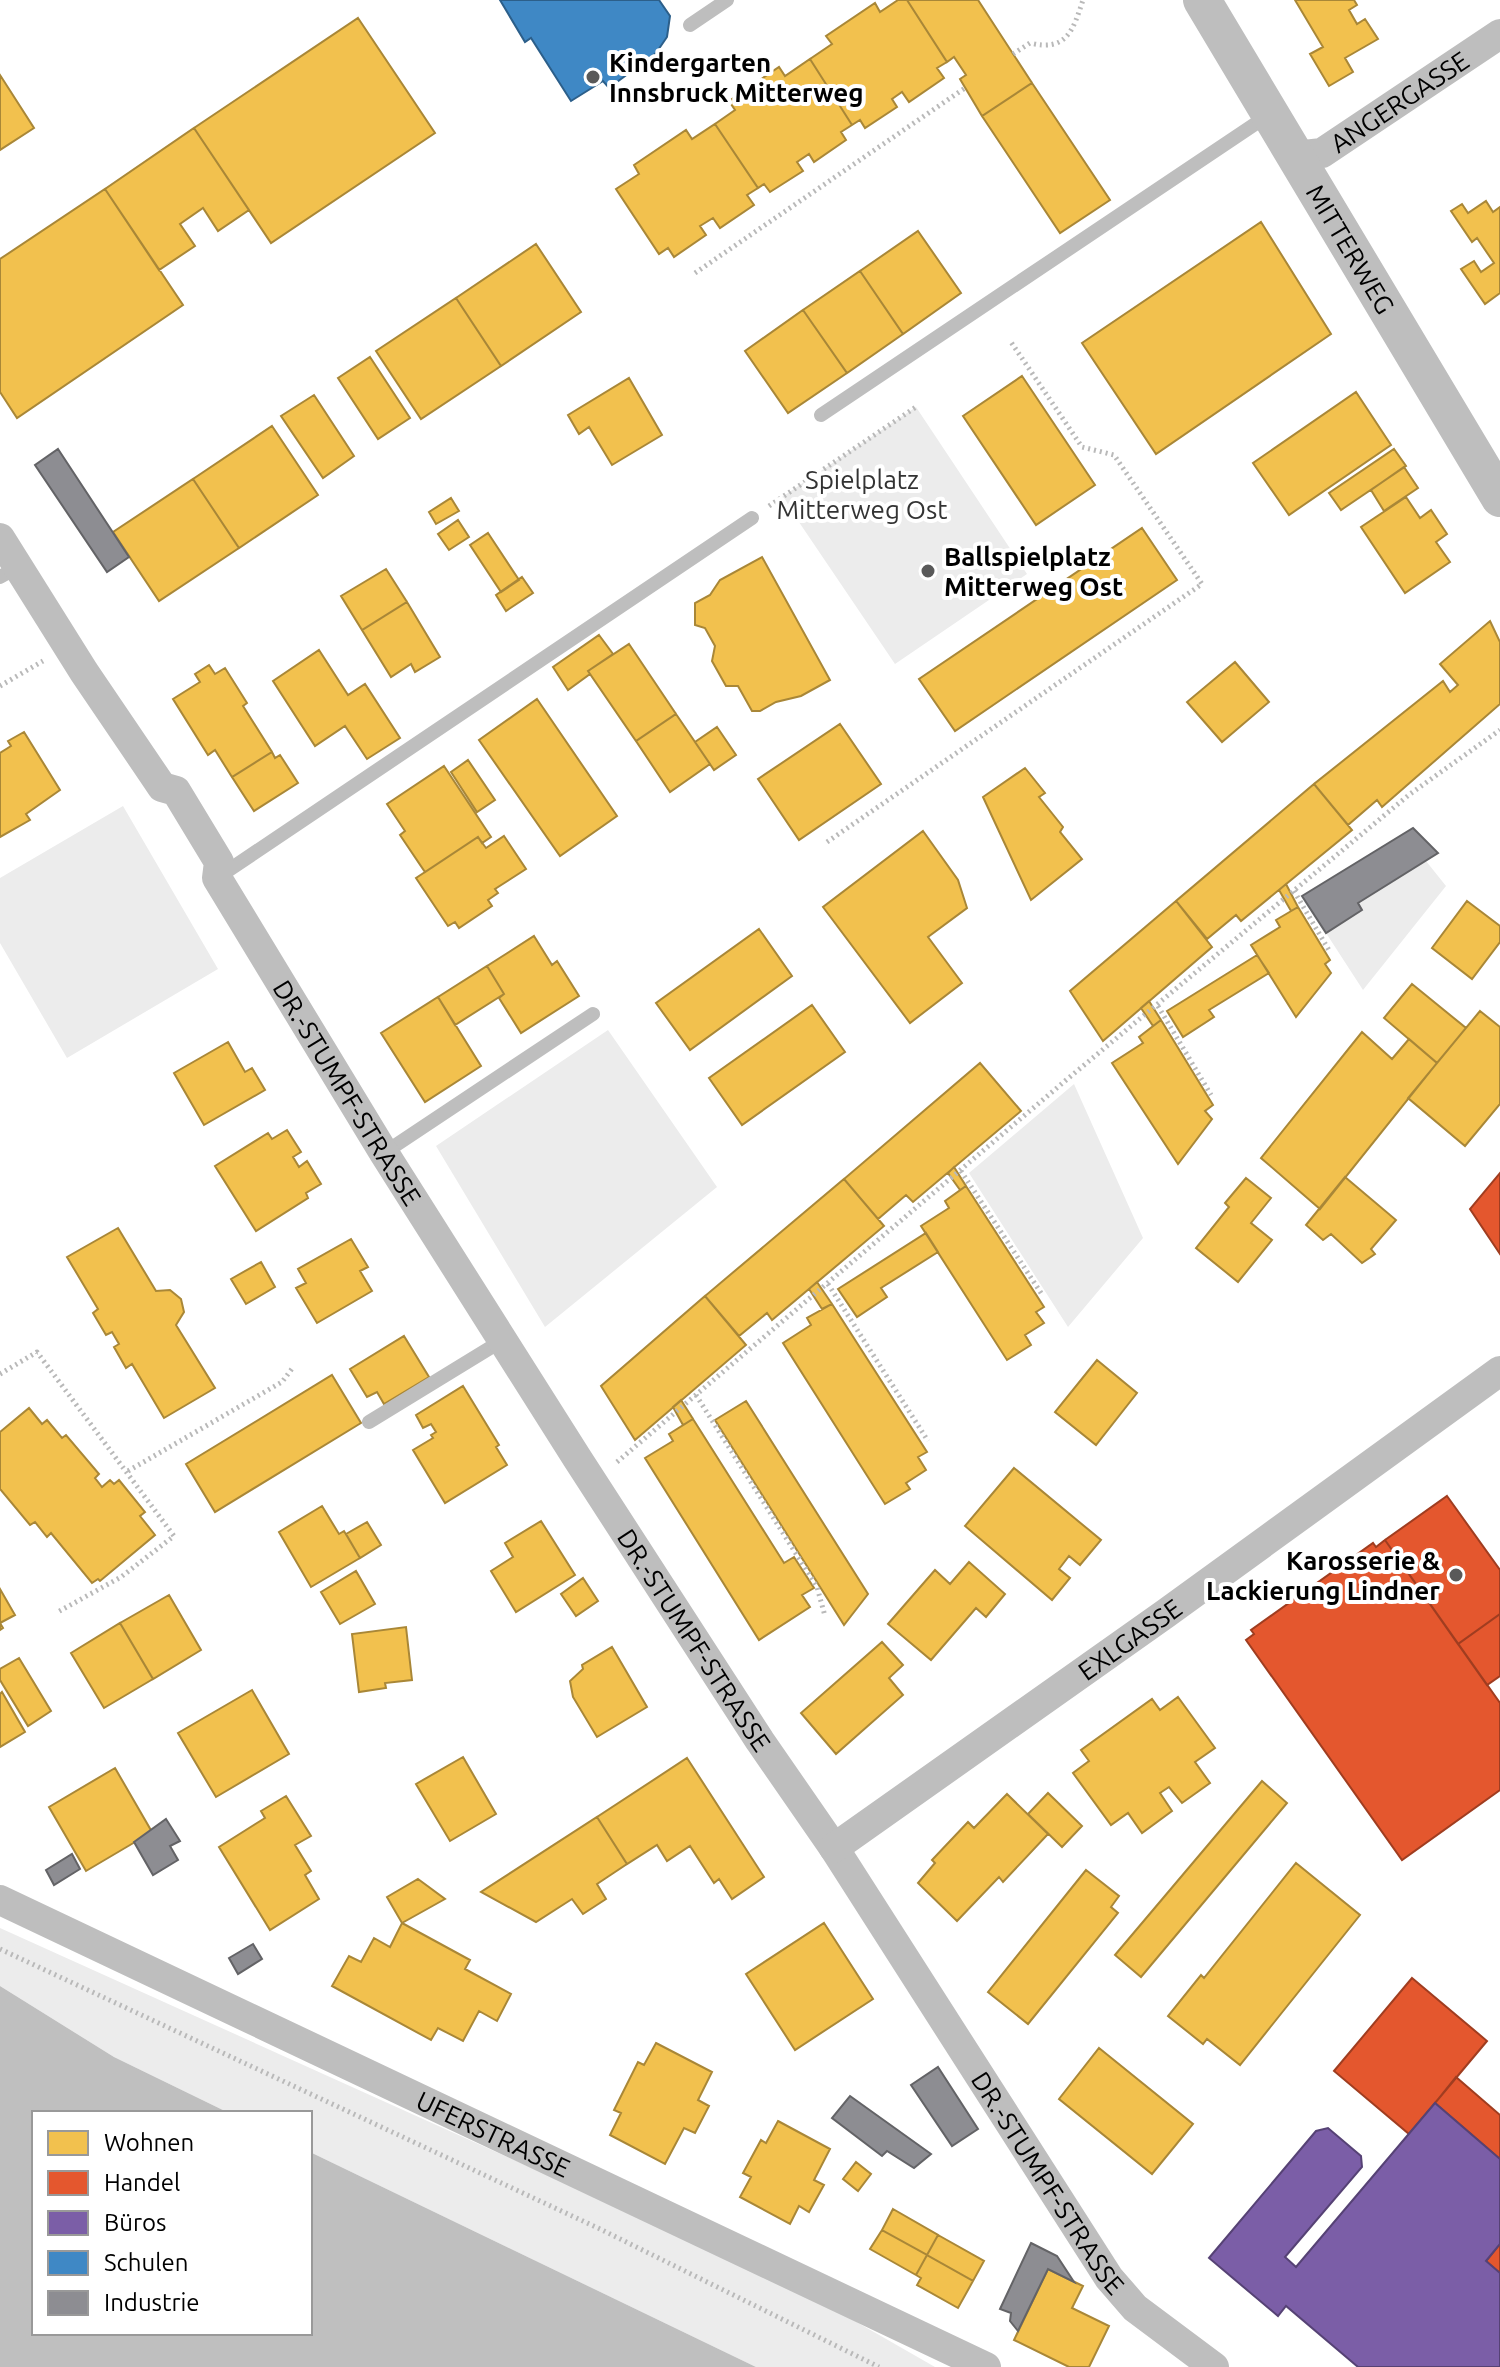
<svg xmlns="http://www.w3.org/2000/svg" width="1500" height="2367" viewBox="0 0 1500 2367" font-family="Ubuntu,sans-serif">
<rect width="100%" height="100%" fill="#fff"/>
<path fill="#ececec" d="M916,407l111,167 -132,90 -113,-167z
M123,806l95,163 -151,89 -67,-115v-65z
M1426,861l20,25 -83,104 -37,-57 35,-23 -3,-7z
M608,1030l109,157 -172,140 -109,-181z
M1074,1084l69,154 -75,89 -99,-154z
M0,1928l627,283 226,109 82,47h-179l-446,-215v-39h-81l-115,-56 -114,-71z"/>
<path fill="#bfbfbf" d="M0,1986l114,71 115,56h-195v220h276v-181l446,215h-756z"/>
<path fill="#f2c14e" stroke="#a98737" stroke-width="2" d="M898,0h9l40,62 -10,6 7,10 -35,24 -7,-10 -10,7 5,8 -32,21 -5,-8 -8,5 -42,-66 22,-15 -6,-8 49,-33 5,9z
M907,0h71l54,83 -50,33 -22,-37 6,-4 -12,-18 -7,5z
M1295,0h59l3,5 -8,5 8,14 8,-5 13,20 -33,19 8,14 -24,14 -19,-32 13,-7z
M358,18l77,115 -164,110 -77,-115z
M810,59l42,66 -11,7 5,8 -32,22 -5,-8 -12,8 6,9 -33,21 -6,-8 -6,4 -43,-64 20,-14 -6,-9 50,-34 6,9z
M0,75l34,53 -34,22z
M1032,83l78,117 -50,33 -78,-117z
M715,124l43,64 -11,7 7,10 -34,23 -7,-10 -13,8 6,9 -32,22 -6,-9 -9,6 -43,-65 23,-15 -5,-9 52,-35 6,9z
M194,128l55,82 -31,21 -15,-23 -23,16 15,22 -36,24 -54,-81z
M105,189l78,116 -166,113 -17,-26v-133z
M1486,201l7,11 7,-5v86l-15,11 -24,-35 13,-8 7,11 13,-9 -17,-25 -5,4 -21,-31 11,-7 6,9z
M1261,222l70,112 -175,120 -74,-111z
M918,231l43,62 -58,41 -43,-63z
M536,244l45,68 -80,54 -45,-68z
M860,271l43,63 -56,39 -44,-63z
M456,298l45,68 -80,53 -45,-68z
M803,310l44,63 -59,40 -43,-62z
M370,357l40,61 -32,21 -40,-61z
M1022,376l73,109 -59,40 -73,-109z
M629,378l33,57 -50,30 -23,-38 -10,7 -11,-19z
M1356,392l35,53 -102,70 -36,-52z
M314,395l40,61 -31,22 -42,-62z
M272,426l46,69 -79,53 -46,-69z
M1394,449l12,17 -65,44 -12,-17z
M1404,467l14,21 -34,23 -13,-21z
M193,479l46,69 -80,53 -46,-69z
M1406,497l14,21 11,-8 16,24 -11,8 14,20 -45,31 -44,-66z
M451,498l8,13 -23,13 -7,-12z
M458,520l11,17 -20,13 -11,-16z
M1142,528l35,52 -222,151 -36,-52z
M488,533l31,47 -18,12 -31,-47z
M762,557l68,123 -29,16 -25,6 -16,9h-8l-14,-25h-12l-14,-25 3,-15 -10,-18 -10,-3v-22l15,-8 10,-15z
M386,569l21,33 -45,28 -21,-34z
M522,577l11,16 -27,18 -10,-16z
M407,602l33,55 -25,15 -4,-8 -20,13 -29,-47z
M1490,621l10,21v62l-118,103 -5,-7 -29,25 -34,-41 129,-103 7,11 8,-7 -18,-21z
M599,635l14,19 -25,17 2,3 -22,16 -15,-23z
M629,644l47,70 -40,27 -48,-70z
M319,650l29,45 17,-11 35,54 -33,21 -22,-33 -30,20 -42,-65z
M1235,662l34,40 -47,40 -35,-40z
M209,665l6,9 10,-6 22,35 -4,3 29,46 -40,25 -17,-27 -7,5 -35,-56 27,-17 -5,-8z
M537,699l80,117 -57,40 -81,-116z
M676,714l34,50 -40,28 -34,-51z
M840,724l41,60 -82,56 -41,-61z
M717,727l19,28 -22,15 -19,-28z
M24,732l36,58 -34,24 4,6 -30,17v-84l11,-7 -3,-5z
M272,752l3,6 5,-3 18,28 -44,28 -22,-34z
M468,760l27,40 -18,12 -26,-40z
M444,766l47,71 -9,6 -4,-6 -53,35 -25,-37 5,-4 -18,-27z
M1025,768l20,25 -6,4 24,30 -3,5 22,27 -51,41 -48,-103z
M1314,784l38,46 -111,91 -5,-6 -29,24 -31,-38z
M923,831l35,49 9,28 -39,29 34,46 -52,40 -87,-116z
M504,836l22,33 -31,20 3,4 -10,7 4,6 -33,22 -4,-6 -7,4 -32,-48 62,-41 8,11z
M1286,884l12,23 -7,4 -12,-21z
M1176,901l36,46 -109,94 -33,-50z
M1467,901l33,25v16l-28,37 -40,-31z
M1298,907l32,53 -5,4 6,9 -35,44 -45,-72 29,-18 -4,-7z
M759,929l33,47 -102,74 -34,-47z
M534,936l18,29 5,-4 22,35 -58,37 -22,-35 5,-4 -17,-28z
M1257,955l12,18 -60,37 5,7 -31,20 -16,-26z
M487,966l17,28 -49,31 -17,-28z
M1412,984l54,44 -29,35 -53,-45z
M438,997l43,69 -56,36 -44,-69z
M1149,1001l12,19 -8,6 -12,-18z
M812,1005l33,47 -103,73 -33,-47z
M1480,1011l20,16v77l-35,42 -57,-48z
M1161,1020l52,85 -8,6 7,8 -34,45 -66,-101 31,-20 -4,-6z
M1362,1032l30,27 17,-20 28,24 -117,146 -59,-51z
M228,1042l17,30 7,-4 13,22 -61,35 -30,-52z
M980,1063l41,48 -108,91 -7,-7 -28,24 -34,-40z
M287,1130l14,22 -8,5 6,10 8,-6 14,23 -15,9 2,5 -52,33 -41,-65 53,-33 4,6z
M954,1167l12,19 -6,4 -12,-17z
M1345,1177l51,43 -25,29 4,5 -13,9 -31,-29 -8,6 -17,-15z
M1246,1178l25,20 -20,25 21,17 -34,42 -42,-34 33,-41 -4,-4z
M844,1179l40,47 -112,94 -5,-7 -28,23 -34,-40z
M966,1186l78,121 -8,5 8,11 -19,12 6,10 -24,15 -86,-134 28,-18 -4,-7z
M118,1228l38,63 14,-1 11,9 3,13 -8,13 39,63 -51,30 -32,-54 -6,4 -12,-21 5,-3 -7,-12 -6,3 -13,-22 5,-4 -31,-52z
M926,1233l12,19 -57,36 6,9 -30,20 -19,-28z
M351,1239l17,28 -8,4 12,20 -55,32 -21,-35 10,-5 -8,-14z
M261,1262l14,25 -29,17 -15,-25z
M817,1282l15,22 -10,5 -13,-20z
M705,1296l41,49 -111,95 -34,-54z
M832,1304l95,148 -9,5 8,13 -20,13 4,6 -25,15 -102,-161 28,-18 -4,-7z
M404,1336l25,41 -45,27 -7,-12 -10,5 -17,-28z
M1097,1360l40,33 -41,52 -41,-33z
M332,1375l29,48 -146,89 -29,-48z
M463,1386l36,59 -3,2 11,18 -62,38 -32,-53 20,-12 -2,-3 5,-3 -5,-8 -8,4 -7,-13z
M681,1400l12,19 -10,6 -10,-18z
M746,1401l122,193 -24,31 -129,-205z
M29,1408l13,16 5,-4 15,18 4,-3 33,39 -4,4 7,9 8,-7 4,4 5,-4 26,32 -5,4 15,19 -55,46 -2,-2 -6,4 -41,-50 -4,4 -12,-15 -5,3 -30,-36v-57z
M693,1419l91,144 10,-6 20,31 -12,7 8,12 -51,33 -114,-182 28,-17 -4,-7z
M1014,1468l87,72 -21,25 -11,-9 -10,13 11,9 -18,22 -87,-74z
M322,1506l17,28 5,-3 16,27 -49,29 -32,-55z
M541,1521l34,54 -59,37 -25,-41 22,-14 -8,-14z
M367,1522l14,23 -21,13 -14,-24z
M969,1562l36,32 -19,23 -10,-9 -45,52 -43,-36 47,-54 15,14z
M356,1571l19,33 -35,20 -19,-32z
M583,1578l15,23 -22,15 -15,-22z
M0,1589l15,26 -15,8 3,5 -3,2z
M169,1595l32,55 -48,29 -33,-56z
M120,1623l33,56 -49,29 -33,-55z
M406,1627l6,53 -27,3 1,5 -27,4 -7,-58z
M882,1642l21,23 -14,13 14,17 -67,59 -35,-41z
M612,1647l35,60 -50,30 -24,-40 -3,-16 13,-12 -1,-4z
M19,1658l32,53 -23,15 -28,-46v-11z
M252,1690l37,64 -73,43 -38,-64z
M2,1692l23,40 -25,15v-53z
M1178,1697l37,51 -20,14 15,21 -28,20 -13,-16 -9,6 12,18 -30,22 -14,-20 -17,12 -38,-52 16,-12 -8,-11 71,-51 8,11z
M463,1757l33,57 -46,27 -34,-57z
M687,1758l77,119 -32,22 -13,-20 -5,4 -24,-37 -23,15 -10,-16 -30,19 -30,-47z
M115,1768l37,64 -66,39 -37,-64z
M1262,1781l25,22 -146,174 -26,-22z
M1048,1793l34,33 -20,21 -34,-33z
M1007,1794l41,40 -45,48 -4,-5 -42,44 -39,-38 17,-20 -3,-3 36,-38 6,6z
M286,1796l25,40 -16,9 16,26 -6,4 14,24 -49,31 -51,-83 46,-29 -4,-7z
M597,1817l30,47 -30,20 9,15 -23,15 -11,-15 -36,23 -55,-30z
M1296,1863l64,52 -120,150 -33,-26 -4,5 -35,-28 33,-41 3,3z
M1086,1870l33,26 -8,11 7,6 -90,111 -40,-32z
M418,1879l27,20 -43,24 -15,-26z
M402,1923l68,37 -5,9 46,25 -14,27 -18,-10 -16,30 -25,-13 -7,12 -99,-54 17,-30 12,6 13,-24 16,9z
M824,1923l49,76 -78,51 -49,-76z
M656,2043l56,29 -14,28 11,6 -14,27 -11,-5 -19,36 -55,-29 11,-22 -7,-3 24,-48 6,3z
M1099,2048l94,76 -41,50 -93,-75z
M778,2121l52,28 -16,31 10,5 -15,27 -10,-6 -9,18 -50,-27 11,-20 -8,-4 18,-33 5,3z
M856,2162l15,12 -13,17 -15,-12z
M893,2209l45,26 -11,20 -45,-25z
M882,2230l45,25 -11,20 -46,-26z
M938,2235l46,26 -11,20 -46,-26z
M927,2255l46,26 -15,27 -41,-23 4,-7 -5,-3z
M1048,2269l35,17 -11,22 37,18 -20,41h-20l-55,-27z"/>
<path fill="#e4572e" stroke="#a03d20" stroke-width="2" d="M1500,1173v81l-30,-45z
M1447,1496l53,74v44l-42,30 -73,-104z
M1385,1540l115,163v87l-98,70 -156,-220 8,-6 -3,-4 122,-87 3,4z
M1500,1614v62l-13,9 -29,-41z
M1412,1978l75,63 -78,93 -75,-63z
M1456,2077l44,38v44l-65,-56z
M1500,2244v29l-14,-12z"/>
<path fill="#7b5ea7" stroke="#564275" stroke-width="2" d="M1435,2103l65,56v85l-14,17 14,12v94h-142l-72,-61 -8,10 -69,-58 107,-127 12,-3 33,28 1,11 -77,90 11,10z"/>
<path fill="#3f88c5" stroke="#2c5f8a" stroke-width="2" d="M500,0h159l11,16 -3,21 -11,16 -47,35 -6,-7 -32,20 -40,-63 -6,4z"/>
<path fill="#8d8d92" stroke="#636366" stroke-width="2" d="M58,449l71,108 -22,15 -72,-107z
M1413,828l25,25 -80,50 4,7 -36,23 -24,-37z
M166,1819l14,22 -10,5 8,14 -25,15 -19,-33z
M72,1854l8,15 -26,16 -8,-15z
M253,1944l9,15 -24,15 -9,-16z
M938,2067l40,62 -26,17 -41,-61z
M850,2096l81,58 -17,14 -27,-17 -5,5 -50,-38z
M1031,2243l26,13 17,26 -26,-13 -30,62 -8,-10 1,-8 -11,-4z"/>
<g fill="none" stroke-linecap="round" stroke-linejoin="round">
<path stroke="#b9b9b9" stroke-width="5" stroke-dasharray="2 4" stroke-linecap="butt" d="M1013,54l17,-11c37,9 43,-13 53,-43
M695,273l270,-185
M769,506l147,-99
M0,686l43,-25
M827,842l375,-258 -88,-129 -32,-8 -71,-105
M1294,891l36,61
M1158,1006l53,89
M961,1171l82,125
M828,1284l100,157
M0,1374l37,-22 137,184 -53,41 -65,36
M696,1395l121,192 8,29
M617,1462l448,-381 345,-287 90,-64
M128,1471l154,-89 12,-16
M0,1949l600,280 279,138"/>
<path stroke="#bebebe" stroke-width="14" d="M690,25l37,-25
M821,415l449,-301
M0,577l18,-10
M217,878l535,-360
M384,1153l209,-139
M369,1422l134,-82"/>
<g stroke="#bebebe" stroke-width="30">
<path id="s1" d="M1295,156l27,-3 178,-119"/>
<path id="s2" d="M0,538l84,134 78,115 14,4 43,71 -2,16 167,275 193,305 183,283 74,107 275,430 26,30 79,59"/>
<path id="s3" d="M834,1848l331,-234 335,-243"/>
<path id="s4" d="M0,1900l986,467"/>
</g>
<path stroke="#bebebe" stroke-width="38" id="s5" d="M1202,0l298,498"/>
</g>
<g fill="#595959" stroke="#fff" stroke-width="3">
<circle cx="593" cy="77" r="8"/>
<circle cx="928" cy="571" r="8"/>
<circle cx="1456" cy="1575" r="8"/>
</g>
<g text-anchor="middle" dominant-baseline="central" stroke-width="8" stroke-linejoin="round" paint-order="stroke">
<g font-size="26" font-weight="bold" fill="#000" stroke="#fff" text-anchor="start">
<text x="609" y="62">Kindergarten<tspan x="609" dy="30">Innsbruck Mitterweg</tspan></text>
<text x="944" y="556">Ballspielplatz<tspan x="944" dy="30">Mitterweg Ost</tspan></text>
<text x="1440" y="1560" text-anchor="end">Karosserie &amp;<tspan x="1440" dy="30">Lackierung Lindner</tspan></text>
</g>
<g font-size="26" fill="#000" stroke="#fff">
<text stroke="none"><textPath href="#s1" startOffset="120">ANGERGASSE</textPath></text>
<text stroke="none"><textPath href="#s5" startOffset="290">MITTERWEG</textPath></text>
<text stroke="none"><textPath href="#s2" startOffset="662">DR.-STUMPF-STRASSE</textPath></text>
<text stroke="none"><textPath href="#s3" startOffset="362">EXLGASSE</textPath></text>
<text stroke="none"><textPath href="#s2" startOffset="1310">DR.-STUMPF-STRASSE</textPath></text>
<text stroke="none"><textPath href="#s4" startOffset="546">UFERSTRASSE</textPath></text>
<text stroke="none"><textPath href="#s2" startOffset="1958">DR.-STUMPF-STRASSE</textPath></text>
</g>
<g font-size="26" fill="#333" stroke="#fff">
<text x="862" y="479">Spielplatz<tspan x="862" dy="30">Mitterweg Ost</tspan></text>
</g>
</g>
<rect x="32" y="2111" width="280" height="224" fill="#ffffff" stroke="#999999" stroke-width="2"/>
<rect x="48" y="2131" width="40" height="24" fill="#f2c14e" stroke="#999999" stroke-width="2"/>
<text x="104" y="2151" font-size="24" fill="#000000">Wohnen</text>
<rect x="48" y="2171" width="40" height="24" fill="#e4572e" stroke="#999999" stroke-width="2"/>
<text x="104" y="2191" font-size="24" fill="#000000">Handel</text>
<rect x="48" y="2211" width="40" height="24" fill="#7b5ea7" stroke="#999999" stroke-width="2"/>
<text x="104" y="2231" font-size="24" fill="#000000">Büros</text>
<rect x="48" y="2251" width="40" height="24" fill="#3f88c5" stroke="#999999" stroke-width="2"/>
<text x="104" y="2271" font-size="24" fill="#000000">Schulen</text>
<rect x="48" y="2291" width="40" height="24" fill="#8d8d92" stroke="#999999" stroke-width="2"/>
<text x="104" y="2311" font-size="24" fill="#000000">Industrie</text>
</svg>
